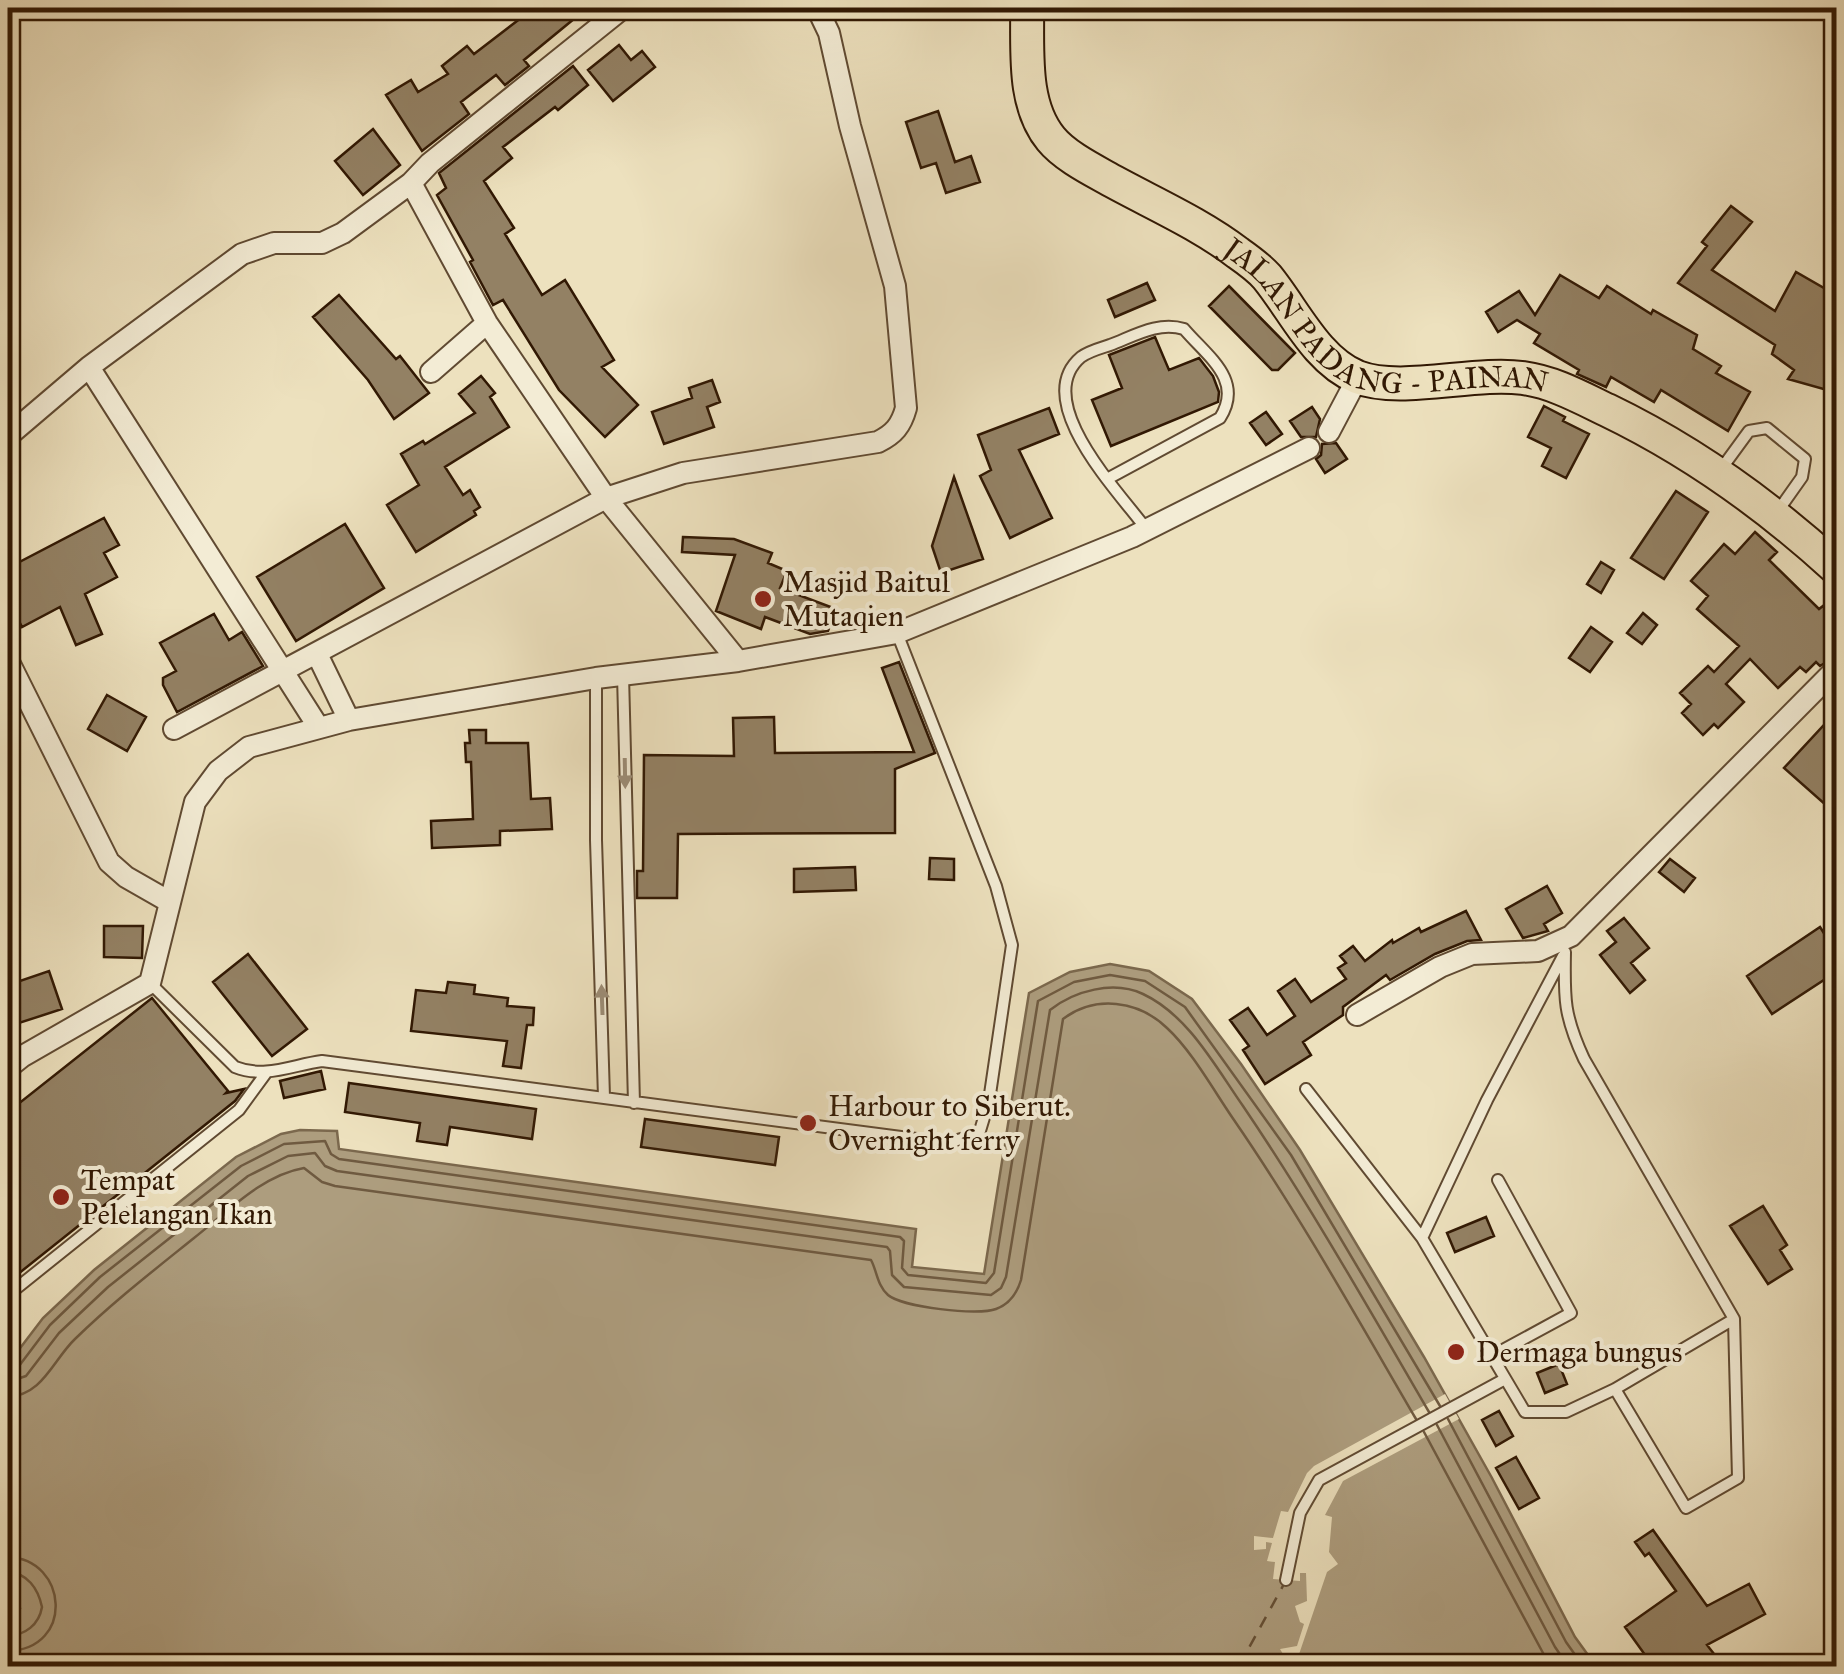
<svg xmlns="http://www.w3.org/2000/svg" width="1844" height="1674" viewBox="0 0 1844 1674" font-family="'IM FELL Great Primer',serif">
<rect width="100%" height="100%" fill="#ede1be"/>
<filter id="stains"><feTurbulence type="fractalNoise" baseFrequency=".002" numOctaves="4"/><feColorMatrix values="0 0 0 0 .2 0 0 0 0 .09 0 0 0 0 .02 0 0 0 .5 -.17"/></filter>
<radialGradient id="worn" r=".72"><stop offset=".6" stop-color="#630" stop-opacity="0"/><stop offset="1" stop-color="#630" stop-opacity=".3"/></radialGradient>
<path fill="#ad9d7e" stroke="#7b684d" stroke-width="2.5" d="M1110,964l39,7 43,28 49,65 59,86 124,207 68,121 83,159 21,29h-1588v-50l12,-8 -12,-20v-224l35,-46 51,-48 142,-113 45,-23 19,-4 37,1 2,18 577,80 -4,38 72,7 45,-281 41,-21z"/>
<path fill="#ede1be" d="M1445,1394l14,25 -116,62 -18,34 7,2 -3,35 9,12 -11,8 -32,94h-5l-10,-17 17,-3 7,-22 -4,-2 -5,-16 12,-5 -1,-28h-6v8l-27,-2 2,-17 -8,-1 5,-18 -6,-1v7l-12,1v-14l19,2 8,-27 7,1 19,-39 7,-7z"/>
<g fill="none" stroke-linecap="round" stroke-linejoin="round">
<path stroke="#6f5a40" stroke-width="2.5" d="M8,1369l11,-3 31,-41 50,-48 141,-111 43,-22 41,-3 6,13 8,5 561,78 4,4 -2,27 6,7 78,8 8,-10 44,-272 36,-19 36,-7 35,6 40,26 106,148 149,251
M8,1382l18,-6 33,-43 49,-46 140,-111 40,-20 27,-3 10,13 12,5 550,76 3,4 2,24 12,12 87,8 10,-7 5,-11 44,-267c24,-19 63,-30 93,-16 45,21 72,72 100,112 67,99 126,203 186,306
M8,1397c35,-2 45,-37 67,-58 38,-37 78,-68 119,-101 32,-25 68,-63 110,-70l18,14 13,4 536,74c6,11 6,25 17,35 14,12 90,21 108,14 14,-5 21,-16 25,-29l42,-261c32,-24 75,-19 104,9 25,23 47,63 67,92 66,96 123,198 182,299
M1448,1419l118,223 17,24
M1437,1425l118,222 13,19
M1424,1432l126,234
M8,1557c60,2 67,92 0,94
M8,1572c19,1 30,16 34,35 -3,18 -17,28 -34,29"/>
<path stroke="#634d34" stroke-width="2.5" stroke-dasharray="12 10" stroke-linecap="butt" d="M1239,1666l45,-82"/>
</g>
<path fill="#938164" stroke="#311803" stroke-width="2.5" d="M534,8h32l9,10 -51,42 5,6 -24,19 -9,-10 -35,27 8,12 -47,37 -36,-56 25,-15 7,12 30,-18 -6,-8 25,-20 7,8z
M619,45l12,15 11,-9 13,16 -42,34 -25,-31z
M573,66l15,19 -30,25 -3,-3 -52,40 9,11 -28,23 30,47 -9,6 37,61 23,-15 49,80 -12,7 36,38 -33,32 -46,-47 -56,-90 -10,5 -23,-43 3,-2 -36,-65 9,-7 -7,-15z
M938,111l17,51 16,-6 9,26 -34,11 -10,-30 -15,5 -15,-46z
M373,129l27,36 -37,30 -28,-34z
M1731,206l21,16 -40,48 63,41 21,-39 40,23v62l-9,33 -39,-11 6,-9 -22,-16 3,-9 -97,-62 29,-37 -5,-4z
M1560,275l39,23 8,-12 44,28 2,-4 44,25 -4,14 28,17 -5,7 34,19 -22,39 -67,-41 -7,12 -43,-25 -5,10 -29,-13 2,-4 -45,-27 6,-9 -23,-14 -19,12 -12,-20 33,-21 16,24z
M1147,283l8,17 -40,17 -7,-17z
M1229,286l66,67 -17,17h-6l-63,-64z
M339,295l57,64 4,-3 29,37 -35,26 -26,-39 -55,-63z
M1155,337l14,33 30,-12 14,18 6,16 -1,10 -107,44 -19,-46 30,-12 -13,-33z
M481,376l14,17 -5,4 19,30 -64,40 18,28 7,-5 10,17 -6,4 2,4 -60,37 -29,-47 32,-20 -18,-31 22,-13 2,3 50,-31 -16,-19z
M712,380l8,22 -13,5 7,20 -50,17 -12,-32 40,-14 -3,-10z
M1544,406l21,11 -2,4 26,13 -23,44 -24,-12 9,-18 -23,-11z
M1312,407l8,12 -4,18h-15l-11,-16z
M1049,408l10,26 -40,16 33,68 -42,20 -30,-62 11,-6 -13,-35z
M1266,412l16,22 -16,11 -16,-22z
M1336,443l11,16 -22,14 -9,-14 5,-4 1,-11z
M954,477l29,82 -42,14 -9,-27z
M1676,491l32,21 -44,67 -33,-21z
M104,518l15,27 -15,8 13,24 -32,17 17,40 -26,11 -16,-38 -38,20 -14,-28v-31z
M345,524l39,64 -88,53 -39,-64z
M1755,532l22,20 -8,8 50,49 4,-3 13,13v37l-16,10 -4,-4 -10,10 -6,-5 -22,21 -28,-29 -24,25 18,18 -26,26 -4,-4 -11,11 -21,-22 9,-9 -11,-11 28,-27 6,6 25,-26 -42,-37 11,-13 -17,-15 33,-37 11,10z
M683,537l51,2 38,14 -4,10 19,8 -7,17 56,21 -8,22 -18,3 -45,-17 -4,12 -45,-18 19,-56 -53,-3z
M1601,562l13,8 -13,23 -14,-9z
M1643,613l14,12 -15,19 -15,-11z
M214,614l15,26 13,-8 21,34 -86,46 -14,-27v-7l13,-7 -16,-28z
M1591,627l21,15 -22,30 -21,-14z
M899,662l36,91 -40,16v64l-217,1 -1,64h-40v-27h6l1,-116 90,1 -1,-38 41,-1 1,36 139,-1 -32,-84z
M107,695l39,22 -19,34 -39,-22z
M1836,712v102l-52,-46z
M469,730h17v13h42l3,56 19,-1 2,31 -52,2v14l-68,3 -1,-27 42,-2 -2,-57h-5l-1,-19h5z
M930,858l24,1v21l-25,-1z
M1670,859l25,19 -11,14 -25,-20z
M855,867l1,23 -62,2v-23z
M1547,886l15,27 -18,11 4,7 -25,7 -17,-29z
M1466,911l15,29 -14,1 -32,13 -45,26 -4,-5 -43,32v8l-40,27 8,13 -46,29 -22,-34 6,-4 -19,-26 18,-12 19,27 28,-19 -17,-25 17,-12 16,23 35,-23 -8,-11 8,-5 -6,-7 13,-10 12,15 27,-21 1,3 26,-15 2,4z
M1624,918l25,30 -18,15 14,17 -15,13 -30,-38 16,-13 -9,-11z
M104,926h39l-1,32 -38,-1z
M1820,927l16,25v20l-64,42 -25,-38z
M248,954l59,75 -35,27 -59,-74z
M49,971l13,38 -43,14 -11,-38z
M448,982l27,3 -1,9 34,4 -1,8 27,2 -1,17h-6l-6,43 -18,-2 4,-25 -96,-10 5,-41 30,3z
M152,998l76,93 -2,2 18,-4 -9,12 -227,181v-170z
M321,1071l4,18 -41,9 -4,-17z
M349,1083l187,26 -4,30 -82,-12 -3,18 -30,-4 3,-18 -75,-11z
M645,1119l134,18 -4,28 -134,-18z
M1763,1206l24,39 -7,5 12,19 -24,15 -38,-58z
M1486,1217l8,19 -39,16 -8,-19z
M1559,1364l8,20 -22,9 -8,-20z
M1499,1411l14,25 -17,10 -14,-26z
M1516,1457l23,41 -20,11 -23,-41z
M1653,1530l54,76 42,-22 16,30 -58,31 7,9 -18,12h-43l-28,-39 51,-36 -27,-38 -4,3 -10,-14z"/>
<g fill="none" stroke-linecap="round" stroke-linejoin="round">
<defs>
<path id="service" d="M1719,472l30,-41 18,-3 38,31 -3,18 -24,34
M1109,478l111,-60c24,-38 -12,-61 -36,-89 -26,-8 -50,7 -74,16 -9,3 -21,6 -29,12 -52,44 39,136 66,173
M623,675l11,428
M596,678v162l8,257
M1565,952c-1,47 -1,64 19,107l150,260 4,159 -52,30 -71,-119
M150,983l85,84c30,12 57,-2 87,-6l625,82 32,-9 10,-33 23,-156 -16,-59 -99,-253
M1306,1089l116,149 65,-138 76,-144
M1422,1238l103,174h41l49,-23 119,-70
M13,1291l226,-181 27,-37
M1492,1356l79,-43 -73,-133
M1286,1580l14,-67 19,-33 186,-101"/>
<path id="minor" d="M623,8l-193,155 -19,20 76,140 119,175 132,163
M89,367l230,361
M431,372l56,-49
M1329,432l29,-55
M8,436l81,-69 153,-113 32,-11h48l21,-10 68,-50
M317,654l32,66
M8,660l101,202 17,15 42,24
M174,729l432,-231 77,-25 195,-31c16,-8 23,-16 28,-34l-11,-122 -45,-160 -21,-93 -12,-25
M1357,1015l83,-48 32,-13 66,-3 33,-15 265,-267
M8,1068l15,-12 127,-73 45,-181 23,-31 31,-24 100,-27 247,-42 142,-17 159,-28 235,-96 177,-89"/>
<g id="trunk">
<path id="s1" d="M1027,8c1,42 -5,96 24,131 13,16 38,29 56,39 43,24 92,45 131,75 10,7 21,15 29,24 27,33 49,83 90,100 44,17 117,-6 166,1 30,4 57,19 84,32 85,41 160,95 229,158"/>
</g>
</defs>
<use href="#service" stroke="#604a32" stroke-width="14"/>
<use href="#minor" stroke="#604a32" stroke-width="24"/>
<use href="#trunk" stroke="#311803" stroke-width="36"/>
<use href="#service" stroke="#f3ecd5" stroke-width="10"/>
<use href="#minor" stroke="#f3ecd5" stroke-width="20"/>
<use href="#trunk" stroke="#ede1be" stroke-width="32"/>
</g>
<defs><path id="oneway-solid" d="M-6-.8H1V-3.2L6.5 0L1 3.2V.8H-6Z" transform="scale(2.5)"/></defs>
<g fill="#9c8d76">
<use href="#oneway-solid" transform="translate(625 773) rotate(89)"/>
<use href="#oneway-solid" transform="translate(602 1000) rotate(-92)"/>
</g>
<g fill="#8f2418" stroke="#f3ecd5" stroke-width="4">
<circle cx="763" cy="599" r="10"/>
<circle cx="808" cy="1123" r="10"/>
<circle cx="61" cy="1197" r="10"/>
<circle cx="1456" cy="1352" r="10"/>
</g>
<g text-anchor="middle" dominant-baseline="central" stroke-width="8" stroke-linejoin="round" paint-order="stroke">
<g font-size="30" fill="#311803" stroke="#f3ecd5">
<text stroke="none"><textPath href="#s1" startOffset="532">JALAN PADANG - PAINAN</textPath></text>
</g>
<g font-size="30" fill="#311803" stroke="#f3ecd5" text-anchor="start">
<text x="783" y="582">Masjid Baitul<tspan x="783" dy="34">Mutaqien</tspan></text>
<text x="828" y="1106">Harbour to Siberut.<tspan x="828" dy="34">Overnight ferry</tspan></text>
<text x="81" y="1180">Tempat<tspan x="81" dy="34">Pelelangan Ikan</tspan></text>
<text x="1476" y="1352">Dermaga bungus</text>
</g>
</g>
<rect width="1844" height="1674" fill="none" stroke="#ede1be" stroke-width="40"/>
<rect x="10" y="10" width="1824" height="1654" fill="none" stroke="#311803" stroke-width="5"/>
<rect x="20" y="20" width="1804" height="1634" fill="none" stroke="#311803" stroke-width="2.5"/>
<rect width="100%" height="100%" filter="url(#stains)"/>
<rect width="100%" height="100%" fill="url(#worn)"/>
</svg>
